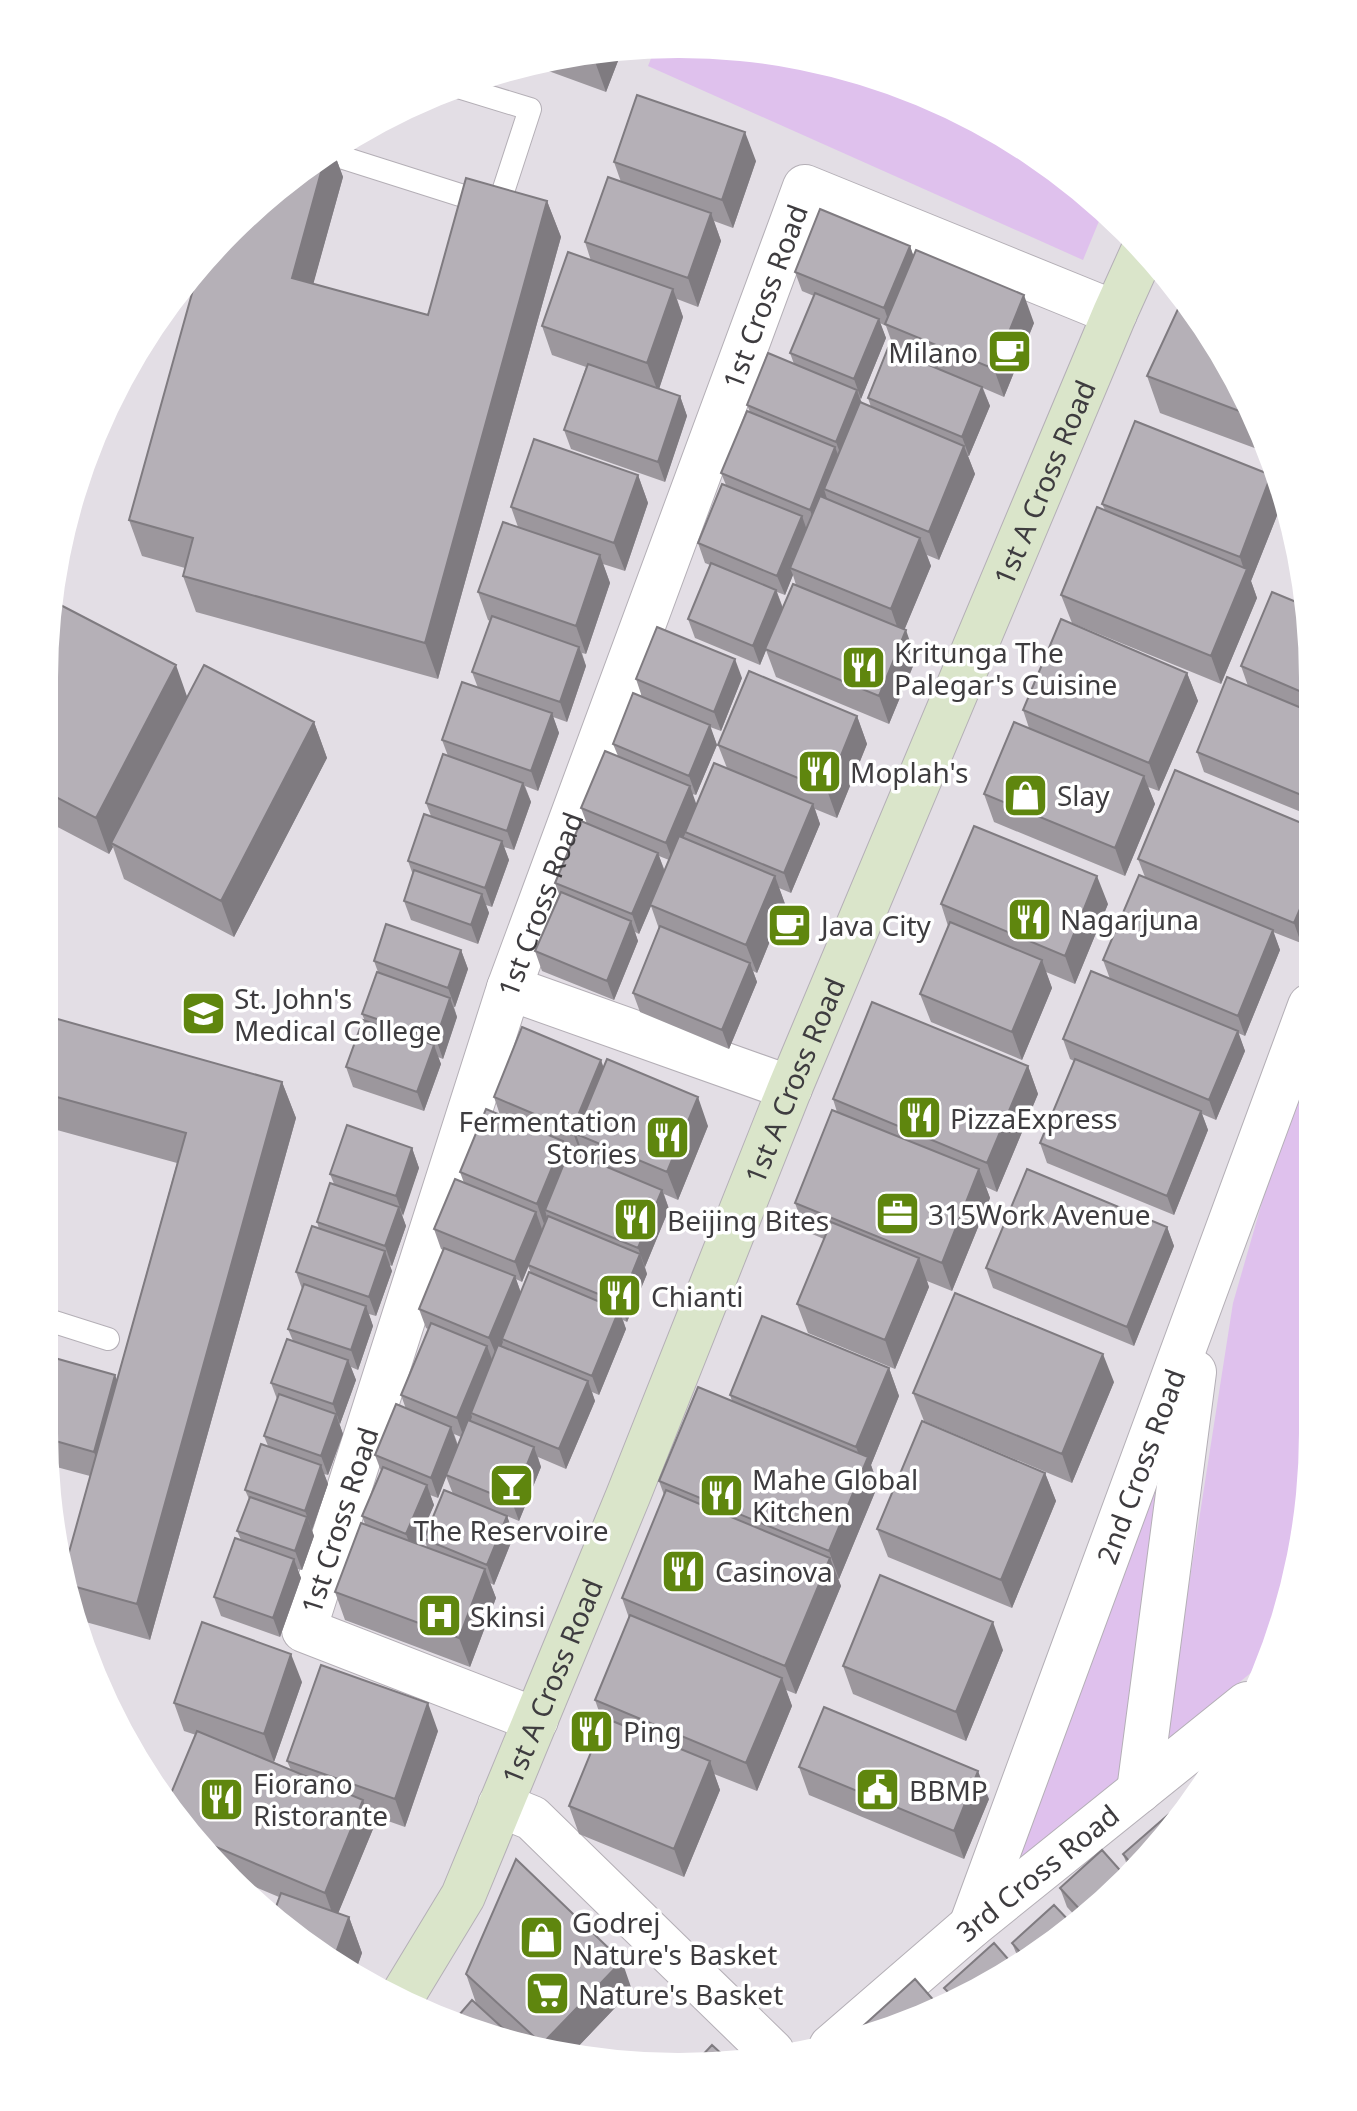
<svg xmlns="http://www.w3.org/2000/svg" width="1357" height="2111" viewBox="0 0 1357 2111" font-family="'Noto Sans',sans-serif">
<rect width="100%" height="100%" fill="#e3dee5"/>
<path fill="#dfc1ed" d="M656,46l105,3 121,29 113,51 101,72 8,8 -21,51 -435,-194z
M1310,1063l-2,452 -39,143 -105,86 69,-441 30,-104z
M1169,1430l-45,351 -130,110z"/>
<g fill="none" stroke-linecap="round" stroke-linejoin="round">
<defs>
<path id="lane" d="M328,153l170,54 32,-98 -72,-22
M45,1319l63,20"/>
<g id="street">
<path d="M509,988l281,100"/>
<path id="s1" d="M536,1720l-232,-90 205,-642 296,-801 310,126"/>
<path d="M1139,1791l55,-419"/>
<path d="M500,1805l32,13 240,234"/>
<path id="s2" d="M971,1926l339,-920"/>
<path id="s3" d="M831,2047l140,-121 276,-222"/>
</g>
<g id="secondary">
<path id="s4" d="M403,1995l60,-99 165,-400 162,-408 325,-775 28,-62"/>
</g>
</defs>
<use href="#lane" stroke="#b4afb6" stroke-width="24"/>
<use href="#street" stroke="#b4afb6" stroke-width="46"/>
<use href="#secondary" stroke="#b4afb6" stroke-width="46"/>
<use href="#lane" stroke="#fff" stroke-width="22"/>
<use href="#street" stroke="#fff" stroke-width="44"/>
<use href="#secondary" stroke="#dae5ca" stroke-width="44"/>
</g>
<path fill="#9c979d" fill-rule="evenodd" d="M623,48l-17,44 -63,-23 -3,-8z
M333,150l10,27 -30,107 115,31 119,-114 14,36 -123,442 -242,-67 -13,-36 2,-8 -43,-12 -13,-36 163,-345z
M756,161l-23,67 -19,-7 7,20 -23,66 -21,-8 6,18 -24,72 21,7 7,20 -22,66 -94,-33 -7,-19 22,-63 -34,-12 -10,-29 49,-65 -6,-19 36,-60 -7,-20z
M910,246l3,9 121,68 -30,74 -21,-9 7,18 -21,50h-1l7,18 -36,86 -12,-5 4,11 -27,64 12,29 -27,65 -113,-47 -10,-27 -6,15 -65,-27 -7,-19 22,-54 -5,-2 -7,-20 28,-58 -5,-12 29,-61 -3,-7 47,-41 -4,-11 24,-57 -12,-5 -7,-19zM880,323l6,3 9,25 -27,47 3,9 -9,-4 -2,-5 1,1 25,-61zM793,575l3,10 -13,23 -6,-16 8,3z
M1147,376l101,22 20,55 -108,-40z
M638,475l10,28 -23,68 -22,-7 7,19 -24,71 -4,-1 4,13 -19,56 -14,-5 6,16 -21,58 -13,-5 6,16 -17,48 -10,-3 5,13 -17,47 -6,-2 3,8 -11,31 -67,-24 -7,-19 9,-26 -5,-14 23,-45 -5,-13 22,-47 -6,-16 36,-52 -6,-16 18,-51 -2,-1 -10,-28 40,-65 -7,-20z
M1282,503l-31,78 6,17 -36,86 -149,-61 -11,-28 44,-85 -3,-6z
M1302,576l4,28 -8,-20z
M49,599l139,98 126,25 13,36 -93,179 -110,-58 -11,-32 -4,7 -61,-32z
M1312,637l-1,179 -107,-44 -7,-20 51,-66 -7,-20z
M1187,673l11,28 -39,90 -11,-4 7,17 -30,72 -131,-54 -10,-28 45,-66 -6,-18z
M742,678l-21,53 -11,-4 7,18 -21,50 -4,-1 4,11 31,-37 -9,-23 139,-29 10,28 -30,74 -22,-9 5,15 -29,69 -12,-5 6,16 -28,69 -4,-2 4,11 -28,67 -89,-37 -7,-19 26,-64 -8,-23 -12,28 -4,-2 3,9 -24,59 -72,-29 -7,-20 24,-57 -4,-11 32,-59 -6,-16 37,-52 -5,-12 29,-47 -6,-18zM659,856l10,4 -4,11z
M1311,827l-10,116 -28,-11 7,18 -35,86 -7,-3 7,18 -29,69 -14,-6 6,16 -34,85 -127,-52 -7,-20 34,-82 -4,-2 -7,-20 47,-60 -7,-19 42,-83 -7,-18z
M941,904h167l-33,80 -29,-12 6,16 -30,72 -91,-38 -11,-28 28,-68z
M461,950l7,19 -13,38h-1l3,10 -14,42 -5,-2 3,7 -17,47 -71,-24 -7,-20 19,-46 -3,-7 16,-42 -4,-11z
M47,1016l235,66 14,36 -146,522 -75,-21 -9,-56 24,-87 -41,-11 -5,-33 73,-53 60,-216 -131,-36z
M1028,1066l10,28 -41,98 -11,-5 4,11 -38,93 -25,-10 2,6 -34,82 -87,-36 -11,-29 27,-65 -19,-8 -10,-28 42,-91 -4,-13z
M604,1067l104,59 -30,74 -14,-6 5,15 -24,58 2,7 -20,48 -4,-2 3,9 -27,66 -7,-3 3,9 -29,68 -28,-12 3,10 -22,54 -12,-5 7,19 -20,50 -4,-2 6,15 -26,69 -125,-47 -10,-28 30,-68 -3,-8 19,-45 -6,-16 31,-46 -5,-14 27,-66 -2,-1 -7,-19 24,-59 -2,-1 -7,-20 30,-46 -4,-11 40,-57 -6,-18zM563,1142l16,7 1,-3 5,12 -17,-4zM528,1266l3,7 -10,20 -5,-14 6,3zM454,1434l7,3 -3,8zM446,1476l7,18 -29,45 3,8 -10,-3 17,-39 -4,-10 8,3z
M412,1148l7,20 -17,47 4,11 -14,40 -3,-1 3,6 -16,45 -7,-2 4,12 -15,44 -7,-3 5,13 -16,44 -1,-1 4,11 -15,41 -4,-1 4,10 -16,46 2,6 -12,34 -5,-1 4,9 -21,59 -59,-21 -7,-19 27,-57 -4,-9 12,-32 -4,-9 23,-44 -4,-10 13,-37 -6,-16 22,-42 -5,-12 14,-40 -6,-17 23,-43 -2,-7 17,-38 -4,-10z
M1167,1227l7,19 -40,100 -141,-58 -7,-20z
M889,1368l10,28 -28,69 7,20 -39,94h-1l3,7 -45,108 -10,-4 6,16 -35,85 -43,-17 6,16 -36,87 -105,-43 -10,-28 34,-83 -8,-23 34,-82 -7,-20 42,-103 -5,-14 73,-80 -2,-6z
M1114,1382l-42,101 -148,-62 -11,-28z
M1045,1473l11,28 -44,107 -124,-51 -11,-28z
M1003,1650l-37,91 -113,-47 -10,-28z
M302,1682l-28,80 17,8 -4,-9 151,-30 -33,96 -37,-13 5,15 -35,84 11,4 13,36 -6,17 -63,-34 -14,-39 -38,-16 -74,-78 29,-68 -12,-4 -10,-28z
M799,1767l190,32 -25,60 -155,-64z
M1156,1850l-26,23 -7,-19z
M1126,1877l-48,42 -11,-12 -7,-19z
M1012,1943l19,17 -10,5z
M466,1974l166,16 -60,63 -53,-11 -43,-39z"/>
<path fill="#7f7b80" d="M623,48l-17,44 -13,-36 2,-4z
M745,132l11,29 -23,67 -11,-28z
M333,150l10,27 -38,137 -13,-36 34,-124z
M547,201l14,36 -123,442 -13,-36z
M711,213l10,28 -23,66 -10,-29z
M910,246l7,20 -26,62 -7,-20z
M673,289l10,28 -25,75 -11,-29z
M1024,295l10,28 -30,74 -10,-28z
M879,319l7,19 -25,61 -7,-20z
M982,387l8,19 -21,50 -7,-19z
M857,390l7,20 -21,51 -7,-19z
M680,396l7,20 -22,66 -7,-20z
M964,446l11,28 -36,86 -10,-28z
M835,447l8,20 -19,22 4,13 -11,27 -7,-19z
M638,475l10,28 -23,68 -11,-28z
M1271,475l11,28 -31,78 6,17 -36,86 -10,-28 34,-83 -5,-16z
M802,516l7,20 -19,32 3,7 -8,20 -8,-19z
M920,538l11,28 -30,72 -10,-29z
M600,555l10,28 -24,71 -10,-28z
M776,590l7,19 -23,56 -7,-19z
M906,630l10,29 -27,65 -10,-28z
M579,647l7,19 -19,56 -7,-20z
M735,659l7,19 -21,53 -7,-19z
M176,665l13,37 -78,141 2,4 -4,7 -13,-36z
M1187,673l11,28 -39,90 -10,-28z
M552,713l7,20 -21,58 -7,-20z
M857,716l10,28 -30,74 -10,-28z
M314,722l13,36 -93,179 -13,-36z
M710,725l7,20 -21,50 -7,-19z
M1144,776l11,28 -30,72 -10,-28z
M523,783l8,19 -17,48 -7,-19z
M690,786l7,20 -24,56 -7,-19z
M813,804l7,20 -29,69 -7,-20z
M502,841l7,19 -17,47 -7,-19z
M658,853l7,20 -26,61 -7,-20z
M775,876l10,28 -28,69 -11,-28z
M1097,876l11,28 -33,80 -10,-28z
M1311,883l-1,37 -9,23 -7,-20z
M482,894l7,19 -11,31 -7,-19z
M631,921l7,20 -24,59 -7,-19z
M1273,930l7,20 -35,86 -7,-20z
M461,950l7,19 -13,38 -7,-19z
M1042,960l10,28 -30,72 -10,-28z
M750,963l7,19 -28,67 -7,-19z
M450,998l7,19 -14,42 -7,-20z
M1238,1031l7,20 -29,69 -7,-20z
M434,1045l7,19 -17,47 -7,-19z
M601,1060l7,20 -32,54 4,12 -1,3 -7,-19z
M1028,1066l10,28 -41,98 -10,-29z
M282,1082l14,36 -146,522 -13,-36z
M698,1097l10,29 -30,74 -11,-28z
M1201,1111l7,19 -34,85 -7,-19z
M563,1141l7,20 -25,49 2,7 -3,7 -7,-20z
M412,1148l7,20 -16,48 -7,-20z
M979,1169l11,29 -38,93 -10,-28z
M662,1190l7,19 -24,58 -7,-19z
M399,1207l7,19 -14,40 -7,-20z
M536,1212l7,20 -21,50 -7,-20z
M1167,1227l7,19 -40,100 -7,-19z
M385,1251l7,20 -16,45 -7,-19z
M640,1254l7,20 -20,48 -7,-19z
M919,1258l10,29 -34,82 -10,-29z
M515,1276l7,20 -20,43 1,3 -6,15 -8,-19z
M366,1306l7,20 -15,44 -7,-20z
M619,1310l7,19 -27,66 -7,-19z
M487,1346l7,19 -23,48 1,4 -8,21 -7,-20z
M1103,1354l11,28 -42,101 -10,-29z
M348,1360l8,20 -16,44 -7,-20z
M889,1368l10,28 -28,69 7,20 -39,94 -10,-28 35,-84 -8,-20z
M115,1375l11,28 -22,77 -10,-28z
M588,1381l7,20 -29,68 -7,-20z
M336,1414l7,20 -15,41 -7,-19z
M451,1427l7,20 -20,51 -7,-20z
M534,1447l7,20 -22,54 -7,-19z
M321,1465l7,19 -16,46 -7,-19z
M1045,1473l11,28 -44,107 -11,-28z
M427,1485l7,20 -21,48 -7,-19z
M507,1516l7,19 -20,50 -7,-20z
M307,1517l7,19 -12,34 -7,-19z
M830,1558l11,28 -45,108 -11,-28z
M294,1559l7,19 -21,59 -7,-19z
M485,1569l11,29 -26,69 -11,-29z
M993,1622l10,28 -37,91 -10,-29z
M291,1654l11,28 -28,80 -10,-28z
M782,1678l10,28 -35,85 -11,-28z
M428,1703l10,28 -33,96 -10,-28z
M710,1761l10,29 -36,87 -10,-28z
M978,1771l11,28 -25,60 -10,-28z
M363,1800l10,29 -38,92 -10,-28z
M349,1917l13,36 -6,17 -22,-12z
M622,1961l10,29 -60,63 -29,-6 -1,-3z"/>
<path fill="#b5b0b7" stroke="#7f7b80" stroke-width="2" d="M637,95l108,37 -23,68 -108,-38z
M326,154l-34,124 136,37 38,-137 81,23 -122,442 -242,-67 10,-38 -64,-18 72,-259 91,-86z
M608,177l103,36 -23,65 -103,-36z
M820,209l90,37 -26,62 -89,-36z
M916,250l108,45 -30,74 -109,-45z
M568,252l105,37 -26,74 -105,-37z
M815,293l64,26 -25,60 -64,-26z
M1184,296l64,102 7,19 -108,-41z
M888,348l94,39 -20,50 -94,-39z
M768,353l89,37 -21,52 -89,-37z
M588,364l92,32 -22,66 -94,-32z
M860,402l104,44 -35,86 -105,-43z
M747,411l88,36 -25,63 -89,-37z
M1135,421l136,54 -31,82 -138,-53z
M534,439l104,36 -24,68 -103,-36z
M722,484l80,32 -25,60 -79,-33z
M820,496l100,42 -29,71 -101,-41z
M1097,507l150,62 -36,87 -150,-61z
M503,522l97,33 -24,71 -98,-34z
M711,563l65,27 -23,56 -65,-27z
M1302,576l1,10 -5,-2z
M793,584l113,46 -27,66 -114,-47z
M1272,592l34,14 6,31 -1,59 -70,-30z
M49,599l127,66 -80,153 -48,-25z
M492,616l87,31 -19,55 -88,-30z
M1061,619l126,54 -38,90 -126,-53z
M657,627l78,32 -21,53 -78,-33z
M204,665l110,57 -93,179 -110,-58z
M749,671l108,45 -30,74 -109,-45z
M1227,677l84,35v87l-114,-47z
M462,682l90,31 -21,58 -89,-31z
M633,693l77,32 -21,51 -76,-32z
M1014,722l130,54 -29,72 -131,-54z
M605,751l85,35 -24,57 -85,-35z
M443,754l80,29 -16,48 -81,-28z
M714,763l99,41 -29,69 -99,-41z
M1175,770l136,57v56l-17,40 -156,-64z
M424,814l78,27 -17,47 -77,-27z
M581,821l77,32 -26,61 -77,-31z
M974,826l123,50 -32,80 -124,-52z
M679,836l96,40 -29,69 -96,-40z
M414,870l68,24 -11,31 -67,-24z
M1139,875l134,55 -35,86 -135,-56z
M561,892l70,29 -24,60 -72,-30z
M950,922l92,38 -30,72 -92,-38z
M386,924l75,26 -13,38 -74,-27z
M660,926l90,37 -28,67 -89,-37z
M1091,971l147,60 -29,69 -146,-61z
M377,972l73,26 -14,41 -74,-25z
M872,1002l156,64 -41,97 -154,-64z
M47,1016l235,66 -145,522 -68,-19 -3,-22 120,-430 -140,-39z
M363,1020l71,25 -17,47 -71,-25z
M522,1027l79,33 -29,70 -78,-33z
M607,1059l91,38 -31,75 -91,-38z
M1075,1059l126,52 -34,85 -127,-53z
M486,1109l77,32 -26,63 -77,-32z
M832,1110l147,59 -37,94 -147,-60z
M347,1125l65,23 -16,48 -66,-22z
M569,1151l93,39 -24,58 -93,-38z
M1027,1169l140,58 -40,100 -141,-59z
M455,1179l81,33 -21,50 -81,-33z
M330,1183l69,24 -14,39 -68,-24z
M548,1216l92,38 -20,49 -92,-38z
M831,1222l88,36 -34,82 -88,-36z
M312,1226l73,25 -16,46 -73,-25z
M444,1248l71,28 -26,62 -70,-29z
M529,1272l90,38 -27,66 -90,-37z
M304,1284l62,22 -15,44 -63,-21z
M955,1293l148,61 -41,100 -149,-61z
M762,1316l127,52 -33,79 -126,-52z
M431,1323l56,23 -30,72 -56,-23z
M287,1339l61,21 -15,44 -62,-21z
M498,1345l90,36 -29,68 -88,-36z
M44,1355l71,20 -21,77 -49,-14z
M698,1387l170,70 -39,94 -170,-70z
M279,1394l57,20 -15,42 -57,-20z
M396,1404l55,23 -20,51 -56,-23z
M468,1420l66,27 -22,55 -66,-27z
M922,1421l123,52 -44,107 -124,-51z
M261,1444l60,21 -16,46 -60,-21z
M383,1467l44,18 -21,49 -44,-18z
M444,1490l63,26 -20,49 -63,-26z
M666,1490l164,68 -45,108 -163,-68z
M250,1497l57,20 -12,34 -58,-20z
M361,1523l124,46 -26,69 -124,-46z
M235,1538l59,21 -21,59 -59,-21z
M880,1575l113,47 -37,90 -113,-46z
M630,1615l152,63 -36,85 -151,-63z
M202,1622l89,32 -27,80 -90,-31z
M321,1665l107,38 -33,96 -108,-38z
M824,1707l154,64 -24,60 -155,-64z
M605,1718l105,43 -36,88 -105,-43z
M197,1731l166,69 -38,93 -121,-51 -37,-39z
M1193,1791l-11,17 -3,-4z
M1169,1814l5,7 -18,29 -21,18 -12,-14z
M1102,1850l24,27 -42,37 -24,-26z
M516,1859l106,102 -80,83 -76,-70z
M281,1893l68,24 -15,41 -41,-22 -20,-21z
M1054,1905l18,19 -44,37 -16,-18z
M994,1943l21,24 -63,29 -8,-8z
M915,1979l21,24 -80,36 -4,-3z
M472,2000l46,42 -44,-9 -21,-11z
M712,2045l13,12 -27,3z"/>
<defs>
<symbol id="cafe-square" viewBox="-11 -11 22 22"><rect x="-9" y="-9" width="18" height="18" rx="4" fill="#5f860e" stroke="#fff"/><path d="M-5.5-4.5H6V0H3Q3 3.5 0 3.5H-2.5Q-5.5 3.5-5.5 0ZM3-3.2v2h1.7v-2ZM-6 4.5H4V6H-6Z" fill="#fff"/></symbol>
<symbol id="restaurant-square" viewBox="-11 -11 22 22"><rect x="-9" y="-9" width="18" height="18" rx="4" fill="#5f860e" stroke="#fff"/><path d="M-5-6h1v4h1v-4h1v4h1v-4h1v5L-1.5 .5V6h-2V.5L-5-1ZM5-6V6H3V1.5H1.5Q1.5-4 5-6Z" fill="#fff"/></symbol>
<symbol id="shop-square" viewBox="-11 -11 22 22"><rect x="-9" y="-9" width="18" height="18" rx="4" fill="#5f860e" stroke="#fff"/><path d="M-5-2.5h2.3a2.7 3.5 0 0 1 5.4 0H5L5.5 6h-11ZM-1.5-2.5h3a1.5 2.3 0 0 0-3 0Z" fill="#fff"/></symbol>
<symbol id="university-square" viewBox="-11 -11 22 22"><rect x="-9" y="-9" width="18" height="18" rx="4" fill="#5f860e" stroke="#fff"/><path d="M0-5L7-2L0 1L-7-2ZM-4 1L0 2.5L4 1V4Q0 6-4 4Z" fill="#fff"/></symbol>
<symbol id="office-square" viewBox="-11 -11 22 22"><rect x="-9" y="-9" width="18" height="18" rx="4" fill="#5f860e" stroke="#fff"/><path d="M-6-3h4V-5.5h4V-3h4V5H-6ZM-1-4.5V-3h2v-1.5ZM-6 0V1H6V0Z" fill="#fff"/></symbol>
<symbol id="bar-square" viewBox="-11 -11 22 22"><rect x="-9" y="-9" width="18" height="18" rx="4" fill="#5f860e" stroke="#fff"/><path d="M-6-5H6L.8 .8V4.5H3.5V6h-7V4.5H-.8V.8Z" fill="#fff"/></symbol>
<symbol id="hospital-square" viewBox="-11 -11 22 22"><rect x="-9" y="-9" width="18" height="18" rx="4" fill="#5f860e" stroke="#fff"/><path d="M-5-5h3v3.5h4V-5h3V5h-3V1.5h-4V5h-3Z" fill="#fff"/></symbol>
<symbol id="civic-square" viewBox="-11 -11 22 22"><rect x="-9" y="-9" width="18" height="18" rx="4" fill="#5f860e" stroke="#fff"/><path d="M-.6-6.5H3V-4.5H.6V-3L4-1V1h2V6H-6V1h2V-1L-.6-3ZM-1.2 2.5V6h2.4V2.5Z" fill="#fff"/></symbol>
<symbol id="supermarket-square" viewBox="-11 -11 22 22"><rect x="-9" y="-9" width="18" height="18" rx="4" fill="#5f860e" stroke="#fff"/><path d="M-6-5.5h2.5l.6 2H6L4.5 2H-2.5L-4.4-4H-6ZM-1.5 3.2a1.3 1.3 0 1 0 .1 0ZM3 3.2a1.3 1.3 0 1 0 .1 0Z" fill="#fff"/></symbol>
</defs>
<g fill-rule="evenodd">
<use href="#cafe-square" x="984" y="326" width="51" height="51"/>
<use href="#restaurant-square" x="838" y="642" width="51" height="51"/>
<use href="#restaurant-square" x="794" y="746" width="51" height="51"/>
<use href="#shop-square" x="1000" y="770" width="51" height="51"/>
<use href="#restaurant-square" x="1004" y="894" width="51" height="51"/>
<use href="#cafe-square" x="764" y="900" width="51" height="51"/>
<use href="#university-square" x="178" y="988" width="51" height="51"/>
<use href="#restaurant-square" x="894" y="1092" width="51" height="51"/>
<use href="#restaurant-square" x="642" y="1112" width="51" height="51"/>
<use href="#office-square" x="872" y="1188" width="51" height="51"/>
<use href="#restaurant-square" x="610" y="1194" width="51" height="51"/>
<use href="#restaurant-square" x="594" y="1270" width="51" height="51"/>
<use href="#bar-square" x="486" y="1460" width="51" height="51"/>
<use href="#restaurant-square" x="696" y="1470" width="51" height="51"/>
<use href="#restaurant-square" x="658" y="1546" width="51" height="51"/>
<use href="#hospital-square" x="414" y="1590" width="51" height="51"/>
<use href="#restaurant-square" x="566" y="1706" width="51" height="51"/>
<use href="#civic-square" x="852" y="1764" width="51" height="51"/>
<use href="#restaurant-square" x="196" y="1774" width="51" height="51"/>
<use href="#shop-square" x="516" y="1912" width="51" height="51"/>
<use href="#supermarket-square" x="522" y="1968" width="51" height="51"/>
</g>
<g text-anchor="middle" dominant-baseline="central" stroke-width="7" stroke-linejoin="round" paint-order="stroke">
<g font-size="28" fill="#3e3c3f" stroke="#fff">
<text stroke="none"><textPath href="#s1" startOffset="1660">1st Cross Road</textPath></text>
<text stroke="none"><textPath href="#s4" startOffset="1644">1st A Cross Road</textPath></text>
<text stroke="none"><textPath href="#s1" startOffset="1012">1st Cross Road</textPath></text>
<text stroke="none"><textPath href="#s4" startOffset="996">1st A Cross Road</textPath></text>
<text stroke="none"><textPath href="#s2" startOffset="490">2nd Cross Road</textPath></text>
<text stroke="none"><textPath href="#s1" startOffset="364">1st Cross Road</textPath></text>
<text stroke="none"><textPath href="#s4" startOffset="348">1st A Cross Road</textPath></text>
<text stroke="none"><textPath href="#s3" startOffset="270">3rd Cross Road</textPath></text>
</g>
<g font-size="28" fill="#3e3c3f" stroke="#fff" text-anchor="start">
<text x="978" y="352" text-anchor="end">Milano</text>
<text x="894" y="652">Kritunga The<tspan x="894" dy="32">Palegar's Cuisine</tspan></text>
<text x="850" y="772">Moplah's</text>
<text x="1057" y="795">Slay</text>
<text x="1060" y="919">Nagarjuna</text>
<text x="821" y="925">Java City</text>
<text x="234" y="998">St. John's<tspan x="234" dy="32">Medical College</tspan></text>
<text x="950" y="1118">PizzaExpress</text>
<text x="637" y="1121" text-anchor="end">Fermentation<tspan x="637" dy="32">Stories</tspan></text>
<text x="928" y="1214">315Work Avenue</text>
<text x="667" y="1220">Beijing Bites</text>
<text x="651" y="1296">Chianti</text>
<text x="752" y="1479">Mahe Global<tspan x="752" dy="32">Kitchen</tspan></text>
<text x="511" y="1530" text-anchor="middle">The Reservoire</text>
<text x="715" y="1571">Casinova</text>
<text x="470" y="1616">Skinsi</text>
<text x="623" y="1731">Ping</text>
<text x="253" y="1783">Fiorano<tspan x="253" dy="32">Ristorante</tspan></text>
<text x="909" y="1790">BBMP</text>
<text x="572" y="1922">Godrej<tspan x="572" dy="32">Nature's Basket</tspan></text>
<text x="578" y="1994">Nature's Basket</text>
</g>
</g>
<path d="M0 0H1357V2111H0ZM678 58H679A620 620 0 0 1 1299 678V1433A620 620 0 0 1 679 2053H678A620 620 0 0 1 58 1433V678A620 620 0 0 1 678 58Z" fill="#fff" fill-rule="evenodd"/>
</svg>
